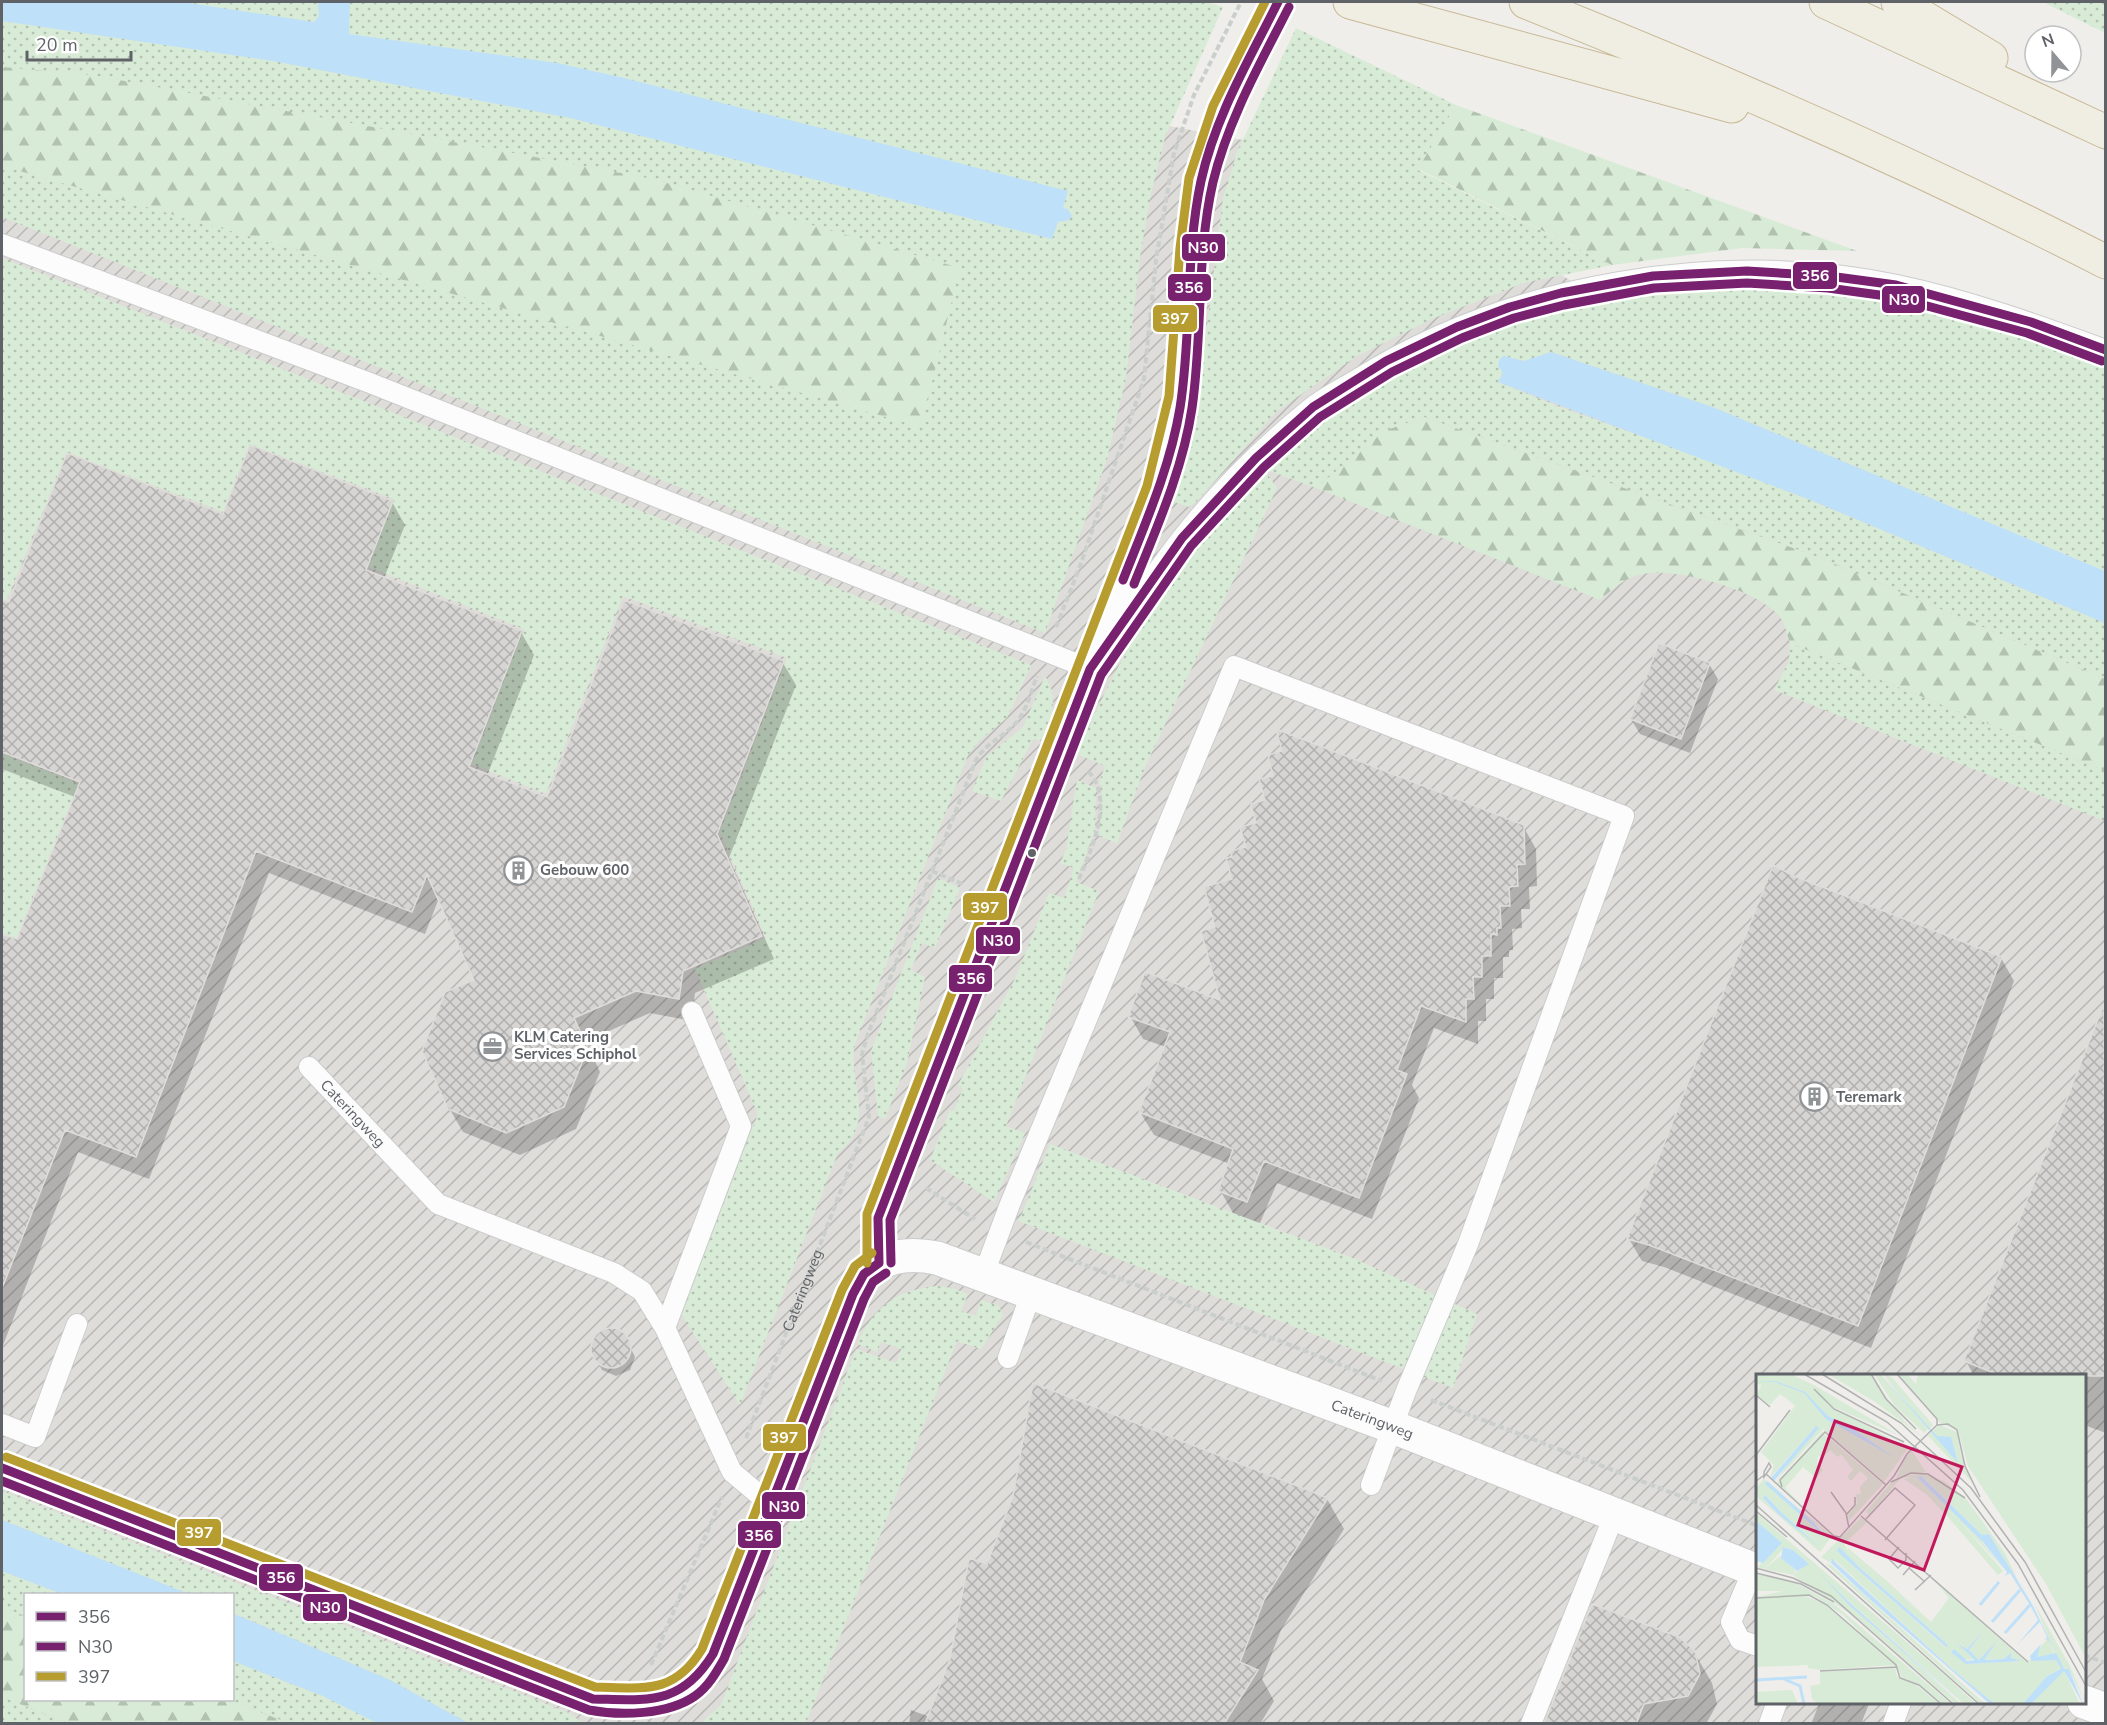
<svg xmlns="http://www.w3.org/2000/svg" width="2107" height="1725" viewBox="0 0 2107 1725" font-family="'Nunito Sans',sans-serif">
<defs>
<pattern id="industrial-furrows" width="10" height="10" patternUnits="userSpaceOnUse" patternTransform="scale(1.5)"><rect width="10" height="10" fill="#dfddda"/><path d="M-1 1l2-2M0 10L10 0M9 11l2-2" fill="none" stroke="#b8b7b5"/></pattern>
<pattern id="grass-dots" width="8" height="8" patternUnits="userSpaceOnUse" patternTransform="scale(1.5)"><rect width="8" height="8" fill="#d8ebd6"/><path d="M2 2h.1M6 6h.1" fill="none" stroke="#b2c2b1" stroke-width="1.8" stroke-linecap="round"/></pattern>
<pattern id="forest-firs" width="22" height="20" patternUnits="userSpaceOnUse" patternTransform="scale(1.5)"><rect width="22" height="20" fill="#d8ebd6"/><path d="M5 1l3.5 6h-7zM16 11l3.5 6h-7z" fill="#b2c2b1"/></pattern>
<pattern id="building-cross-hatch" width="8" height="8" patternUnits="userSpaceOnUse" patternTransform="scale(1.5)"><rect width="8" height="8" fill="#d6d5d3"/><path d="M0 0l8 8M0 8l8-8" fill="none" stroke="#b1b0af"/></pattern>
</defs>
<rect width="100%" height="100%" fill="#efeeea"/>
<path fill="url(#industrial-furrows)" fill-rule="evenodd" d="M2,2h515l863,164 725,436v1121l-2103,1zM1758,1376h326v326h-326zM26,1594h206v106h-206z"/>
<path fill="url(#grass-dots)" d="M2,2h1205l16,5 -58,130 -14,57 -11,63 -14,121 -19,81 -62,174 -1043,-416z
M2043,2h62v31z
M1296,28l160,77 -38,65 194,95 -89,18 -91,36 -75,37 -80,55 -81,91 -7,5 -15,-5 18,-56 31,-248 14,-46z
M2,258l1029,407 -24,53 -28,23 -11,14 -113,289c-7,34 16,66 -5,97 -4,5 -10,9 -13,14l-97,250 -59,-91 77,-200 -63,-145 71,-31 -46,-106 67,-174 -164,-62 -77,198 -74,-30 52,-135 -155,-62 25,-68 -143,-54 -27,67 -157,-59 -61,149 -4,-2z
M1816,287l105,12 184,47v225l-390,-163 -164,-56 -27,9 -21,-5v17l-5,9 62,25 131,47 117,45 297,124v56l-287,-122 -394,-140 -66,36 -42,35 -53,-20 14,20 -132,279 -28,76 -18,-7 3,-51 -3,-2 6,-17 -28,-12c64,-149 150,-282 292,-368 18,-10 37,-18 56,-27 38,-19 76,-37 117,-50 19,-5 42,-6 61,-8 71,-9 142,-11 213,-14z
M1790,643l315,128v50l-331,-131 15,-29z
M1045,676c15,24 6,41 -4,65l-8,-2 -32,62 -29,-10 14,-34 37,-30z
M2,753l77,31 -60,156 -17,-6z
M1077,780l19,8 -1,42 -19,52 23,9 -93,235 19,7 -31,69 -64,-42 20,-50 4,1 9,-23 -5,-3 58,-108 33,-84 15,5 10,-30 -14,-5 6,-13z
M938,878l22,10 -25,60 -13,-5 -11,27 14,7 -18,86 -22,56 -7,-3 -7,-65z
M1050,1144l303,114 124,56 -24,74 -434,-167z
M937,1286l15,2 16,6 -7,17 15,5 5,-16 18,6 4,9 -22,34 -24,-8 -151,382h-105l20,-18 135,-356 40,14 6,-14 -21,-7 -4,10 -19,-8c13,-36 40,-55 79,-58z
M2,1491l567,222 14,10h-115l-78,-43 -157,-67 -1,-19h-43l-187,-74z
M2,1571l60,23h-36l-1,22 -23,-9z
M233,1661l90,35 54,27h-89l-59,-23h3z
M2,1697l67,26h-67z"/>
<path fill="url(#forest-firs)" d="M2,67l90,8 561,104 307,89 -39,159 -919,-261z
M1456,105l401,146 -115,-3 -130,17 -194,-96z
M1424,417l394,140 287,122v92l-315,-128c-3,-9 -5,-19 -10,-26 -20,-27 -105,-50 -137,-43 -17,3 -31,15 -43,26l-284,-112 68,-57z
M2,1607l23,9 1,84h203l59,23h-219l-67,-26z"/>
<path fill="#bfe0f9" d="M2,2h181l131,20 5,-6 -1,-14h32l-1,32 208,29 67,15 444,113 -5,17 5,1 4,7 -3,4 -11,2 -6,17 -482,-121 -297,-57 -271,-40z
M1551,352l164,56 390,163v52l-297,-124 -310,-117 5,-9 -5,-7 1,-6 4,-4 21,5z
M2,1520l187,74h-127l-60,-23z
M232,1613l158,67 78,43h-91l-54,-27 -90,-35z"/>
<path fill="#0003" d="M392,502l13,23 -21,53 137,54 13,23 -47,121 61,23 235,-136 13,22 -67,173 45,101 -79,34 -3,28 -42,-8 -64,28 14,31 -24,57 -56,26 -57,-23 -14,-24 27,-127 -37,-83 -14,36 -156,-61 -120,306 -71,-27 -76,196v-413l16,6 57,-144 -73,-28v-168l8,3 214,-88z
M1709,664l9,15 -28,74 -50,-19 -9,-15z
M1523,826l13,23 1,37 -8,1 1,22h-9l1,19 -10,1 1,21h-4v7h-6v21h-9v21h-8v22h-8v23l-44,-16 -22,57 7,13 -47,121 -95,-36 -17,40 -27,-10 -13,-23 10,-26 -76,-29 -14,-23 26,-65 -23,-8 -13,-23 92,-13z
M1793,878l208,80 13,23 -143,367 -207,-81 -22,-6 -13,-22z
M2106,1003v430l-22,-8v-49h-110l-8,-15z
M611,1328l13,6 11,23 -5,13 -14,6 -14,-6 -11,-21 5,-14z
M1327,1499l17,30 -63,101 -19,49 12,22 -14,23h-351l2,-14 19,7 58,-151z
M1694,1652l18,31 5,21 -11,20h-160z
M1820,1702h47l2,2 -8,20h-50z"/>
<path fill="url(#building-cross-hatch)" stroke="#deddd9" stroke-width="1.5" d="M250,445l143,56 -27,69 156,61 -53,136 78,30 77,-197 160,61 -67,173 45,102 -79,35 -4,28 -43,-8 -62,27 14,30 -24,59 -58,26 -58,-24 -26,-58 23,-59 29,-12 -47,-105 -15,37 -156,-61 -120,306 -71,-27 -63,158v-354l15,5 63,-157 -78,-30v-152l7,2 58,-149 156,61z
M1659,643l51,20 -29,76 -51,-20z
M1276,729l248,96 1,39 -8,1 1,21 -9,1 1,19h-10l1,22h-4v7l-6,-1v22h-9v21h-9l1,22h-8v23l-45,-16 -24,64 10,4 -48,124 -95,-37 -17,41 -29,-11 15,-42 -94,-37 31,-80 -42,-15 17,-45 75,28 -19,-69 14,-4 -11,-40 28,-8 -6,-21 6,-1 -1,-6 15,-4 -6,-20 16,-4 -5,-19 14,-4 -6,-21 14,-3 -5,-21 14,-4z
M1773,865l21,11 208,81 -144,369 -209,-81 -22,-6z
M2104,1004l2,372h-105l-37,-15z
M591 1348a20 20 0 1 1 40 0a20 20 0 1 1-40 0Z
M1033,1383l295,115 -64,102 -24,62 18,8 -34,54h-299l25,-65 19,-101 18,6 26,-68z
M1592,1604l87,33 16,14 5,23 -12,22 -44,8 -8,20h-92z"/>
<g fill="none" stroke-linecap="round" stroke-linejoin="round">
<defs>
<g id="service">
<path d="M2,244l368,139 720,286"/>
<path d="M1100,641c29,-75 66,-152 80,-231 11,-60 5,-121 13,-181 12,-88 46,-150 85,-227"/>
<path d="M1090,669c30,-44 59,-89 92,-131 37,-47 82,-92 129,-130 14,-11 30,-19 45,-28 154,-97 363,-132 541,-95 71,15 141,40 209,65"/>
<path id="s2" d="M309,1067l129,137 176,69 28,18 23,37 67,144 38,32"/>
<path d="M983,1276l27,-72 224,-538 390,150 -156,428 -62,147 -35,94"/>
<path d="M665,1328l76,-202 -49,-114"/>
<path d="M1008,1358l23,-64"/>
<path d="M2,1424l33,13 42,-113"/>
<path d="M1753,1570l-22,52 9,18 18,6"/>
<path d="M1531,1724l84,-211"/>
<path d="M1769,1724l8,-22"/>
<path d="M1893,1724l8,-22"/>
</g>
<g id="minor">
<path d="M879,1263l-1,-45 212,-549"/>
<path id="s3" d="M2,1468l591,231c31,0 81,6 104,-21 6,-7 11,-16 16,-24l144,-371c21,-27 48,-31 80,-25l456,169 365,144"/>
<path d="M2084,1702l22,8"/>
</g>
<path id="motorway" d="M1350,2l382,104
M1526,2c196,78 391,163 580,260
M1826,2l280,130
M1898,2l93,56"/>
</defs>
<use href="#service" stroke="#cbcccc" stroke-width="22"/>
<use href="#minor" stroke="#cbcccc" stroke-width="35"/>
<use href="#motorway" stroke="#c8b996" stroke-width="35"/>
<g stroke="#cacfcc" stroke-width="4" stroke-dasharray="6 3" stroke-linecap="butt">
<path d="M1056,627l23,-58 65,-190 12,-119 18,-107 20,-58 47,-93"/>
<path d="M932,871l33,14"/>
<path d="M1079,879c13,-32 36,-79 9,-108"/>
<path d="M926,1188l49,31"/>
<path d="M1026,1242l356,139"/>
<path d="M1431,1400l327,126"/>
<path id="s1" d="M746,1438l123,-321 -7,-63 6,-20 107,-272c9,-18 27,-24 40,-38 12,-13 16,-33 22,-48"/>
<path d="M2084,1655l22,8"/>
<path d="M651,1665l71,-168"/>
</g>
<use href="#service" stroke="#fdfcfc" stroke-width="20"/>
<use href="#minor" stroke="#fdfcfc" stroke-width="33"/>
<use href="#motorway" stroke="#f0ede3" stroke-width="33"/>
<defs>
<path id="bus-1" d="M1123,580c22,-56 47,-112 57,-172 12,-75 5,-152 21,-227 14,-64 48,-121 77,-179
M879,1263l-1,-45 212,-549 92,-131 74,-80 57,-51 73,-46 71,-34 53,-20 51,-14 92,-17 94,-5 82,5 67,9 135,37 75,28
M2,1468l591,231c55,1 88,7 120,-45l140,-360 11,-20 15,-11"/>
<path id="bus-2" d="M1134,584c23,-57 49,-115 58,-176 11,-75 4,-152 21,-226 15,-62 47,-118 76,-175
M891,1263l-1,-43 211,-545 90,-129 73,-79 56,-50 72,-45 70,-34 52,-20 50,-13 90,-17 93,-5 81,5 66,9 133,36 75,28
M2,1481l587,229c31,6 79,5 106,-14 13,-9 21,-23 29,-37l140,-360 9,-17 13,-9"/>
<path id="bus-3" d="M867,1263v-49l280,-728 22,-90 11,-148 9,-70 24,-72 52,-104
M6,1457l589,230c49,1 79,8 107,-38l140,-359 13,-24 17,-13"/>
</defs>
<use href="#bus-1" stroke="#fff" stroke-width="14"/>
<use href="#bus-2" stroke="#fff" stroke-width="14"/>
<use href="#bus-3" stroke="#fff" stroke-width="14"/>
<use href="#bus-1" stroke="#77216f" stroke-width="9"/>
<use href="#bus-2" stroke="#77216f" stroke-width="9"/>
<use href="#bus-3" stroke="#b79d2f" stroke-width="9"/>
</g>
<defs>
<symbol id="building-ring" viewBox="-11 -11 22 22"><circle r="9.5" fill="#fff" stroke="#919496" stroke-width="1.5"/><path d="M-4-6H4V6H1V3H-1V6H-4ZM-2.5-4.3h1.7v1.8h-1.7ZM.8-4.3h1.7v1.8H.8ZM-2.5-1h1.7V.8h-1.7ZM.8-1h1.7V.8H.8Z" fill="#919496"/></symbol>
<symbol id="office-ring" viewBox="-11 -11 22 22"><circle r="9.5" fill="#fff" stroke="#919496" stroke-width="1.5"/><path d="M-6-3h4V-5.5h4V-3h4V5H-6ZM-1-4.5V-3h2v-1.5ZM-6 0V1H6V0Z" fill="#919496"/></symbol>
</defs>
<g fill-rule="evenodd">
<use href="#building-ring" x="502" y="854" width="33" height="33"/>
<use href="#office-ring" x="476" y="1030" width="33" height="33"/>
<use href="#building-ring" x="1798" y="1080" width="33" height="33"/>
</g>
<circle fill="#5f6368" stroke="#fff" stroke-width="2" cx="1032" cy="853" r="5"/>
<g text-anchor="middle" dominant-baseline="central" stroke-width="6" stroke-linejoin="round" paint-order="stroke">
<g font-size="15" font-weight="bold" fill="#5f6368" stroke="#fff" text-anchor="start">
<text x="540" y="870">Gebouw 600</text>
<text x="514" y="1037">KLM Catering<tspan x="514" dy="17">Services Schiphol</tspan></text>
<text x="1836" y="1097">Teremark</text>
</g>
<g font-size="15" fill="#5f6368" stroke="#fff">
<text stroke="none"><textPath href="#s2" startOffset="64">Cateringweg</textPath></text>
<text stroke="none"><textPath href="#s1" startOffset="158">Cateringweg</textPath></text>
<text stroke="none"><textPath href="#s3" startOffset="1724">Cateringweg</textPath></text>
</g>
</g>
<g transform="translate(1756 1374)">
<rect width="330" height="330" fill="#efeeea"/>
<path d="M0,0h34l24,11 84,50 -74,-32 84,45 -24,34 -61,-53 -48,53 41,-56 -46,52 4,-13 -13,-13 34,-46 -14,-13 -11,12 -14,-11 6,-9 -6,-1zM21,14l31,17 -45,49 34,-48zM72,0h41l36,48 19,16 -49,-36zM118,0h6l48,55 -4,4 -29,-27zM126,0l47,47 -35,-37 -5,-10 44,51 -4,4zM142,0h9l9,10 2,-10h168v284l-40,-74 -78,-118 -10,-36 -18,-7zM183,51l18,7 4,23 12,28 -45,-47zM66,58l61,52 -34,37 -1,-6 9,-11 -1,-10h5l-1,-7 8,-9 -8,-7 -9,10 -4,-4 6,-7 -12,-16 -3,3 -8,-7 -7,7 -5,-1 -1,9 6,5 -7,8 -13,-11 -18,21 17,17 -25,-22zM156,77l14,21 -30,6 8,-18zM165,99l23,8 23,19 38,53 14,30 -30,-49 -7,1 -61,-59 -4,1 53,50 35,43 -49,-53 -44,-40 -11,1 -32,37 -3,-4 26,-29 9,-5 8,-3zM8,105l68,57 -12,16 -64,-56v-8zM12,107l54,49 3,7 -59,-54zM9,121l17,18 38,33 -42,-32 -15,-16zM0,139l189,162 -4,8 -123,-109 143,130h-6l-94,-83 -68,-46 15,-12 -15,-13 -8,-3 -20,22 -7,-2 23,-24 -25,-22zM105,144l6,4 -23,22 4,7 83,71 18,-24 -16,-19 92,82 30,-2 6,10 -14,7 -24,28h-28l-43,-35 -116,-108 -5,-1v3l-10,-6zM83,174l21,20 88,77 -3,2 -96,-85zM228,256l-15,20 10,10 25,-1 7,-6v5l9,3 -54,3 -1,-4 11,-1 -18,-17 9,7zM70,190l5,1 154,139h-4zM0,199l38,9 40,22 117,100h-9l-23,-20 -17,-6 -3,-8 -57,-56 -28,-18 -58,1 27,-6h-27zM49,222l21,9 68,60 -74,5 -12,-2v-3l-52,2v-69zM278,229l36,63 16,38 -17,-35h-5l-7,-12zM292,264l7,17 -18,2 -2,-3zM139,293l2,9 18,8 24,20h-121l-6,-5 -2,-13 10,-2v-12zM308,297l16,33h-49l28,-32zM36,316l6,14h-42v-12z" fill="#d8ebd6" fill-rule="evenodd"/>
<path d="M128,0h3l43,47 -28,-24zM20,12l12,1 20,18 -45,49 34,-48 -20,-14zM52,38l5,4 -38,41 -5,-5zM72,48l59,36 -6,9 -56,-41zM156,103l44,40 47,54 -5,4 -50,-58 -22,-23 -22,-15zM15,116l53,49 -2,5 -45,-40 -10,-10zM92,174l40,34 43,40 -83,-71zM24,182l16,15 -3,4 -28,-6zM71,199l90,81 -6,-1zM189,301l31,29h-12l-23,-21z" fill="#d8ebd6"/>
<path d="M124,0l57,62 14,1 7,26zM19,7l30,11 23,24 26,13 3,-4 -1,6 39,27 -69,-39 -22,-26 -29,-11h-19zM60,52l3,2 -45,53 -3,-3zM165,102l61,59 7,-1 43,70 32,65h5l14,35 -19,-33 -33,33h-8l24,-28 14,-7 -5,-9 -25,1 -1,-5 11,-12 -4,13 19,-4 -8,-14 -3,1 2,-3 -7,-15 -23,23 21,-25 -8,-15 -20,-32 -5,3 2,-4 -24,-30 -66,-65zM11,107l46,41 14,16 -62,-54zM9,121l17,18 38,34 -42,-33 -15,-16zM0,147l26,22 -19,20 -7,-2zM27,173l10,3 16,14 -12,7 -16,-13zM83,173l21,21 88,77 -2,2 -97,-85 -12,-11zM76,185l120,110 43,35h-5l-125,-109 -34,-32zM63,199l31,30 114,101 -115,-99zM228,256l-15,20 10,10 18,-19 -13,19 20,-1 7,-6v5l10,3 -55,3 -15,-12 3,-3 13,12 8,-1 -18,-17 10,6z" fill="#bfe0f9"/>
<path fill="none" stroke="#bfe0f9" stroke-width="3" d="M224,231l19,-23M236,248l28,-32M249,259l25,-28M28,305l16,7 4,18M0,306l51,-3"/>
<path fill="none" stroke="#b1b2b2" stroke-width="1.5" d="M48,0l83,48 76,68 55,74 68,122M66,0l79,49 70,65 54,74 61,110M115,0l15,25 30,30M141,0l40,45v6M58,15l20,20 70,33M0,21l14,12M181,51l11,-1 9,6 8,36 15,31M0,81l34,-45M13,89l2,4 -7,10v-5zM0,107l10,-7 68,62 6,1 54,-61 13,-22 30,-29M135,108l20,-9 17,1 37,24M26,113l-2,-7 45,-48 61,53M75,118l15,21 3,15M0,131l223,199M0,137l31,26M90,141l9,-10v-8M105,142l167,146M110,145l29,-31 20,17 -30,35M143,173l-10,12 9,9 8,-8v-7M0,194l37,10 38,18 122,108M153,194l16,14M0,199l45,11 33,18M147,201l12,-14M159,216l16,-15M0,224l53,-3 18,10 69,60 4,13 19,7 22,19M64,297l77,-4"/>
<path fill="#c2185b" fill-opacity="0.15" stroke="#c2185b" stroke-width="3" d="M79,47l127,46 -38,103 -126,-45z"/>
<rect width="330" height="330" fill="none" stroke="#5f6368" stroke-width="3"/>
</g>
<g stroke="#fff" stroke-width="2">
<rect x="1181" y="233" width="45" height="29" rx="6" fill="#77216f"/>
<rect x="1792" y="261" width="46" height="29" rx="6" fill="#77216f"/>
<rect x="1167" y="273" width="45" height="29" rx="6" fill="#77216f"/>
<rect x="1881" y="285" width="45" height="29" rx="6" fill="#77216f"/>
<rect x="1152" y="304" width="46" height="29" rx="6" fill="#b79d2f"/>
<rect x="962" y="892" width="46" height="29" rx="6" fill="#b79d2f"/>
<rect x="975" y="926" width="46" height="29" rx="6" fill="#77216f"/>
<rect x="948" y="964" width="45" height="29" rx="6" fill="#77216f"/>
<rect x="762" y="1423" width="45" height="29" rx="6" fill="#b79d2f"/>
<rect x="761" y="1491" width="45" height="29" rx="6" fill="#77216f"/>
<rect x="176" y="1518" width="46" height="29" rx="6" fill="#b79d2f"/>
<rect x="737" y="1520" width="45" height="29" rx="6" fill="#77216f"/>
<rect x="258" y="1563" width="46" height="29" rx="6" fill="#77216f"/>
<rect x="302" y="1593" width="46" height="29" rx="6" fill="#77216f"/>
</g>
<g font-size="16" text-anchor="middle" font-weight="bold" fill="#fff">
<text x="1203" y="253">N30</text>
<text x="1815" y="281">356</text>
<text x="1189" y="293">356</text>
<text x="1904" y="305">N30</text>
<text x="1175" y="324">397</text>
<text x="985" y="913">397</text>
<text x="998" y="946">N30</text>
<text x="971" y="984">356</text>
<text x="784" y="1443">397</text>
<text x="784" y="1512">N30</text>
<text x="199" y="1538">397</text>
<text x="759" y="1541">356</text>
<text x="281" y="1583">356</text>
<text x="325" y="1613">N30</text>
</g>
<rect width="2107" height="1725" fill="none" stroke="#5f6368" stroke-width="6"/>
<rect x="24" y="1593" width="210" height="108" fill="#ffffff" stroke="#bfc1c3" stroke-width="1.5"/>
<rect x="36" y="1612" width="30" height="9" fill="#77216f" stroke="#bfc1c3" stroke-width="1.5"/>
<text x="78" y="1623" font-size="18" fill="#5f6368">356</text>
<rect x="36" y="1642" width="30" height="9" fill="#77216f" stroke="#bfc1c3" stroke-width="1.5"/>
<text x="78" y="1653" font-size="18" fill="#5f6368">N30</text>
<rect x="36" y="1672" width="30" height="9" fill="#b79d2f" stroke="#bfc1c3" stroke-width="1.5"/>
<text x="78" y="1683" font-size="18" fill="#5f6368">397</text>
<g transform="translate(2053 54) rotate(340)"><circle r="28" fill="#ffffff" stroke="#bfc1c3" stroke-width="1.5"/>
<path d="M0-4.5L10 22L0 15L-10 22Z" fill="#919496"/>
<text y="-9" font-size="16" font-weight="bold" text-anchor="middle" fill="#5f6368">N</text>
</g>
<path d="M27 51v9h104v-9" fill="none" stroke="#5f6368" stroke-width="3"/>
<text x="36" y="51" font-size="18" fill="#5f6368" stroke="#ffffff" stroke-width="4.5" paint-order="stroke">20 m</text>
</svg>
